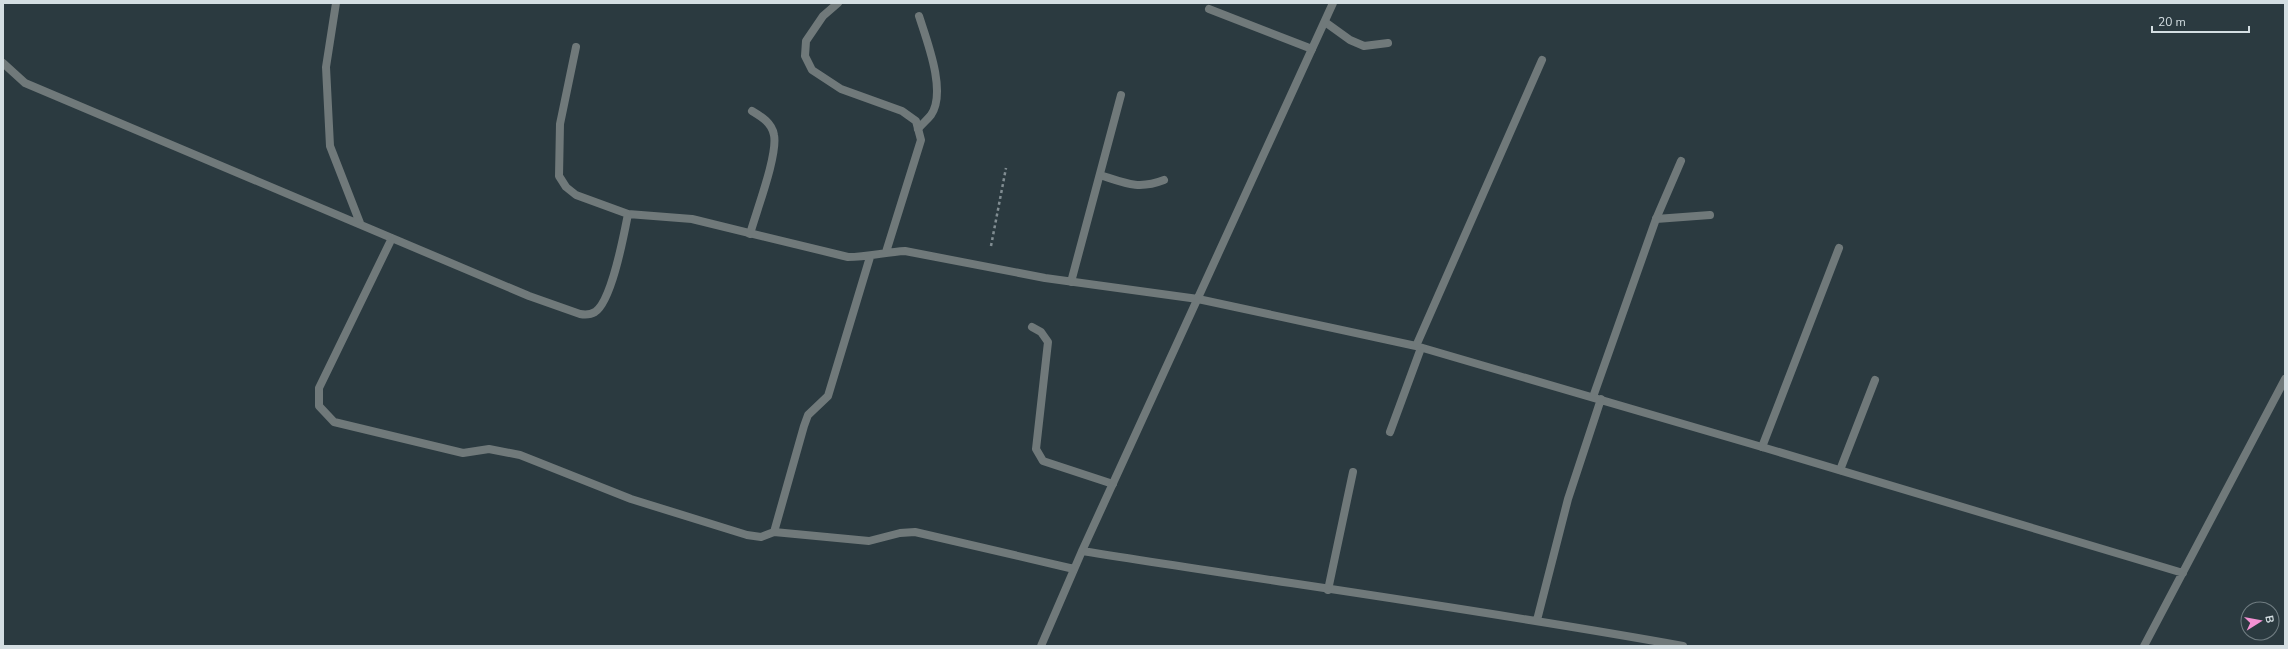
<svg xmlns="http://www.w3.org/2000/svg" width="2288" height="649" viewBox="0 0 2288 649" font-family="'Nunito Sans',sans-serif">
<rect width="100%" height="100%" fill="#2b3a40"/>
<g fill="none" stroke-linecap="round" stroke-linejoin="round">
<path stroke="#818d92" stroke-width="2.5" stroke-dasharray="3 3" stroke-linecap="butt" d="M991,246l15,-78"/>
<path stroke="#70797a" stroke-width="8" d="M1209,9l103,40
M1325,22l25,18 14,6 24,-3
M918,129c4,-5 9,-9 13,-14 16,-23 -4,-74 -12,-99
M1100,175c25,8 38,15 64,5
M1656,219l54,-4
M750,234c6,-22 28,-79 24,-99 -2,-12 -12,-18 -22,-24
M1032,327l9,5 7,10 -12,107 7,12 70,23
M1390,432l31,-84
M1762,447l77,-199
M1840,470l35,-90
M1328,590l25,-118"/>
<path stroke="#70797a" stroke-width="8" d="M336,3l-10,64 4,79 30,77
M838,3l-15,13 -17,25 -1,15 7,14 29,19 61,22 14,10 5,19 -35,112
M576,47l-16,77 -1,52 7,11 10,8 52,19 64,5 156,38c20,0 38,-5 57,-6l140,27 153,21 218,47 346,101 421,126
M3,63l22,20 504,213 51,18c6,1 10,1 15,-2 17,-11 29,-78 33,-98
M392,238l-73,150v18l15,16 129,31 26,-4 31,6 111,44 116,36 14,2 13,-5 95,9 31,-8 15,-1 159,37
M1071,282l50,-187
M1416,346l126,-286
M1593,397l63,-178 25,-58
M774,532l30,-106 4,-11 20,-19 42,-139
M1082,551c201,32 402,59 601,95
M1537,620l31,-121 33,-100
M1041,646l41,-95 251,-548
M2144,646l141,-267"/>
</g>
<rect width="2288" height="649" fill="none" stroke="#d4dee2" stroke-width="8"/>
<g transform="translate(2260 621) rotate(79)"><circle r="19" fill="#2b3a40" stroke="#6f7c81"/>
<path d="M0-3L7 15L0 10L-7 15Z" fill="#f491d3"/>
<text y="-6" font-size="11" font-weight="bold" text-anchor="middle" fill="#d4dee2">B</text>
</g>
<path d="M2152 26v6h97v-6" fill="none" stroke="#d4dee2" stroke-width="2"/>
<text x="2158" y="26" font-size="12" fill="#d4dee2" stroke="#2b3a40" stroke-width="3" paint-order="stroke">20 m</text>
</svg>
